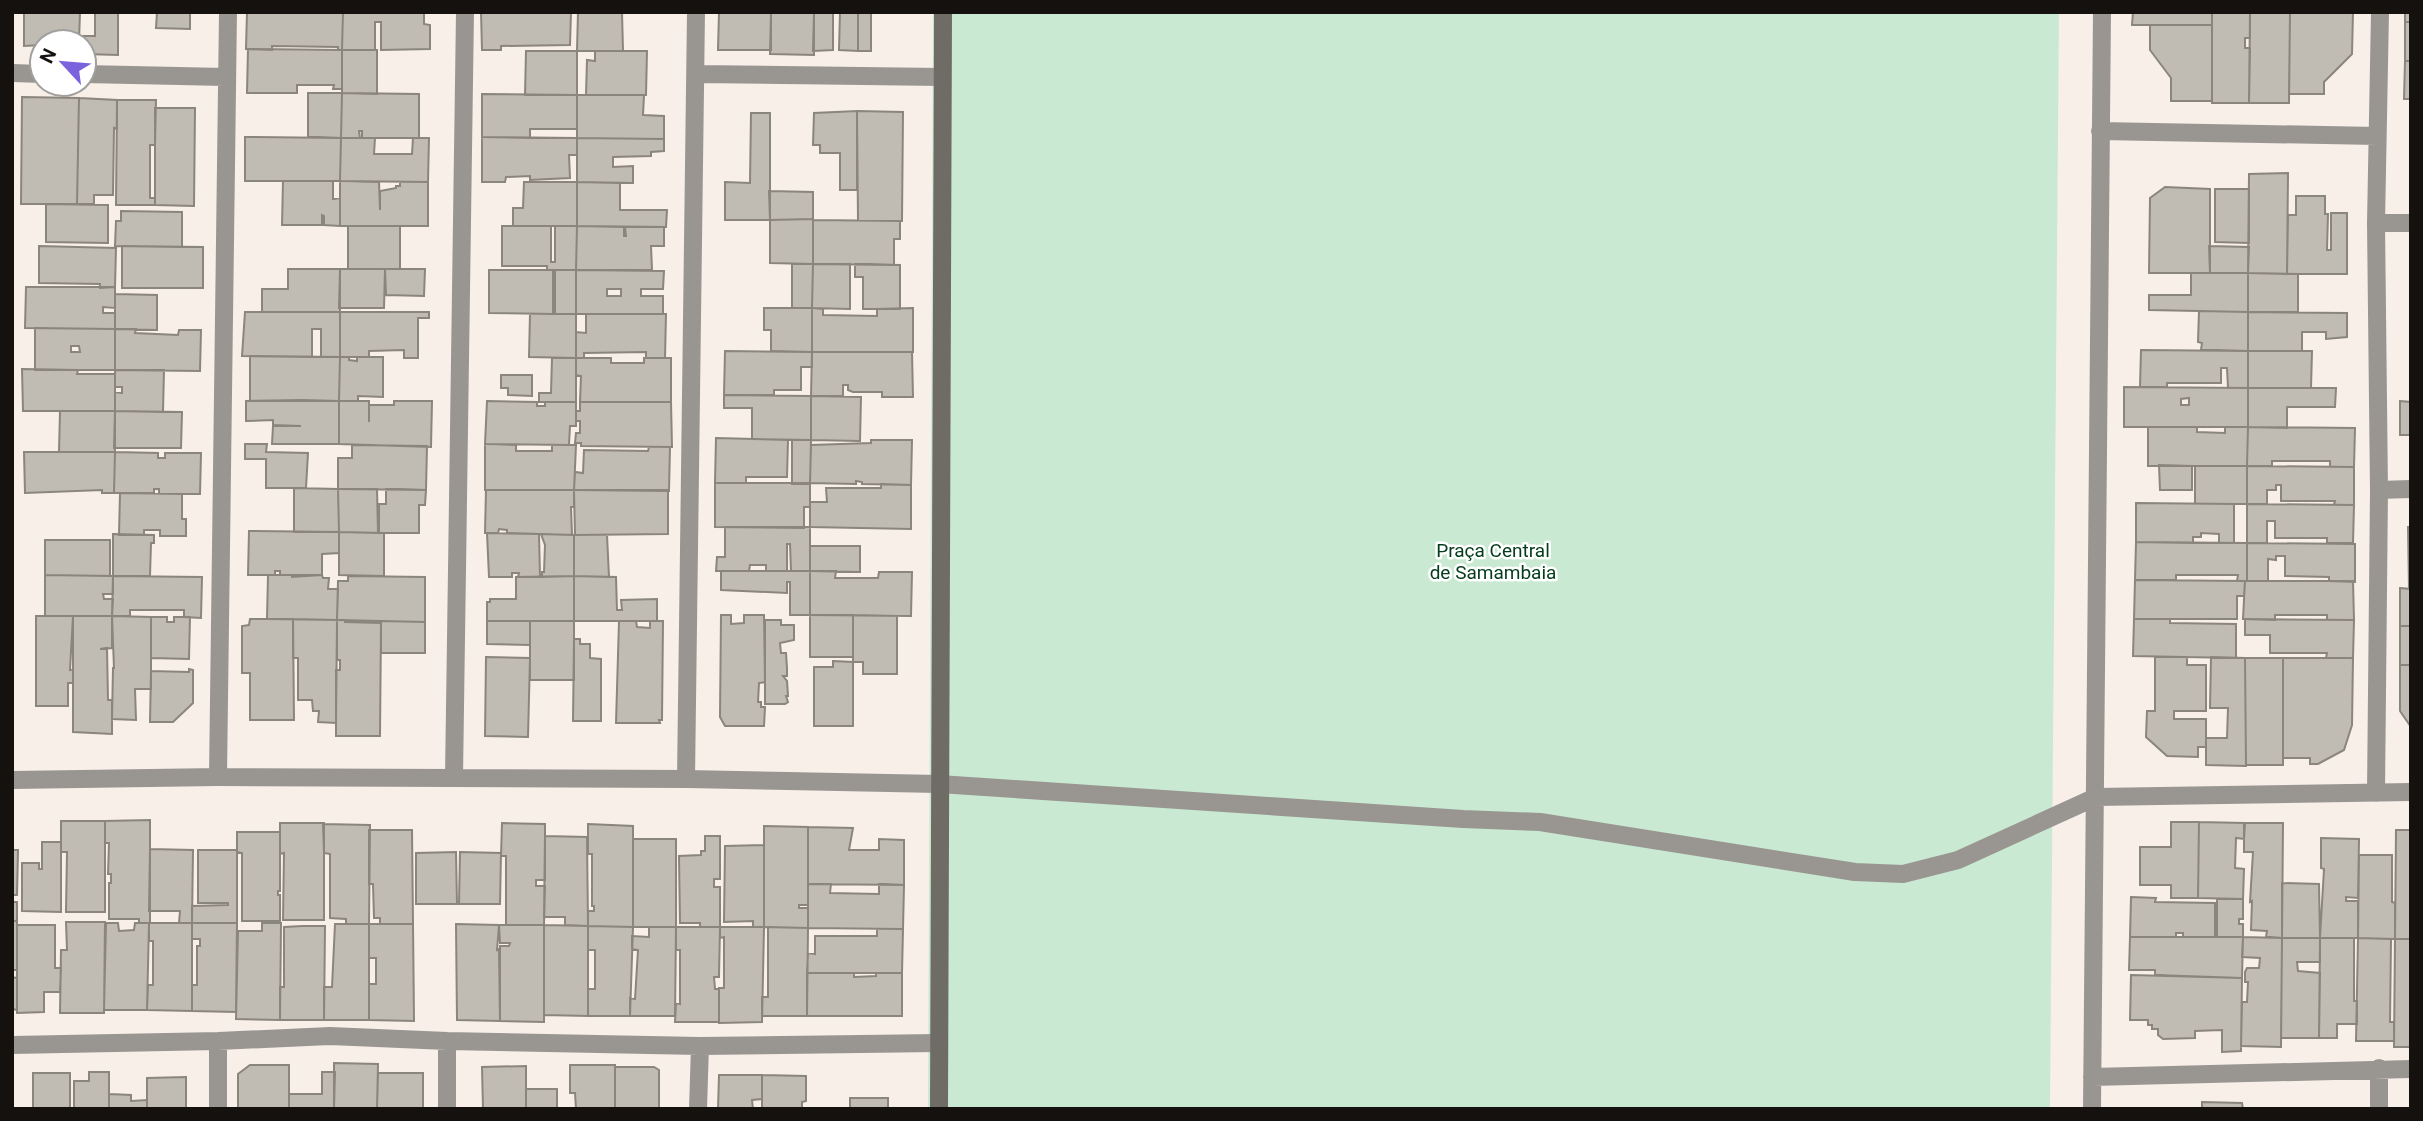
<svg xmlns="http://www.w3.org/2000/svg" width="2423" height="1121" viewBox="0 0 2423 1121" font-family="Roboto,sans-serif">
<rect width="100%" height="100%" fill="#f9efe9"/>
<path fill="#cae9d2" d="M933,12h1126l-9,1097h-1122z"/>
<path fill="#c1bcb3" stroke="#8a857d" stroke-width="2" fill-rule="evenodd" d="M24,12h56l-1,30h-37v3l-18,1z
M95,12h23v43l-34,-1v-12h-5l1,-6h15z
M157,12h33v17l-34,-1z
M247,12h96l-1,38h-4v-3l-66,-1v4l-26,-1z
M343,12h81v12l6,1v24l-49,1v-28h-6v28h-33z
M481,12h90l-1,33 -69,1v4h-19z
M578,12h44l1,39h-46z
M719,12h52v38h-53z
M771,12h43v43l-44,-1z
M814,12h19v38l-20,1z
M840,12h18v39l-19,-1z
M858,12h13v39h-13z
M2133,12h79v13h-80z
M2212,12h38v26h-5v10h5l-1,55h-37z
M2250,12h40l-1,91h-40z
M2290,12h63l-1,42 -28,28v12h-35z
M2405,12h6v10h-6z
M2405,22h6v39h-6z
M2150,25h62v76h-41v-23l-21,-28z
M248,49l94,1v39h-9l1,-4h-37v8h-50z
M342,50h35v44l-35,-1z
M526,51h51v44h-52z
M595,51h52l-1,44h-60l1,-35 8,1z
M2405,61h6v38h-7z
M308,93h34l-1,45 -33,-1z
M342,93l77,1v44h-57v-7h-3l1,7h-19z
M482,94l95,1v34h-47v9l-48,-1z
M577,95h67l-1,20 21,1v23l-87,-1z
M22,97l57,1 -2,106h-56z
M79,98l38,2v29l-3,-1 -1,67h-19v9h-17z
M117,100h39l-1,45h-5v53h5v7h-39z
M155,108h40l-1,98 -39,-1z
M857,111l46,1 -1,109h-44z
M857,111v79h-17v-37h-20v-8h-7l1,-32z
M751,113h19v107h-45v-38l25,1z
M245,137l96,1 -1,43h-95z
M482,137l95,1v17h-8l1,23 -40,2v-4l-24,1 -1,5h-23z
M341,138h34l-1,16h38l1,-16h16l-1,44 -88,-1z
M577,138l87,1v12l-13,1v4l-38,1v10l20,-1v17l-56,-1z
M2288,173l-1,101 -39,-1 1,-99z
M283,181h50v18l7,-1v28l-16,-1v-9l-2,-1v10h-40z
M340,181l39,1 1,28v-19l16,-3v-2h4v-4h28v44h-88z
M524,182h53v44h-64v-18h10z
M577,182l43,1v27h47l-1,17 -89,-1z
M2165,187l45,2v84h-61l1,-75z
M2215,189h34v54l-34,-1z
M769,191l44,1v27l-43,1z
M2296,196h29v18h3l-1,36h4v-37h16v61h-60l1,-59h8z
M46,204l62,1v38l-62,-1z
M121,211l61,1v35l-67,-1 1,-25h5z
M813,219v45l-43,-1v-43z
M813,220l87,1v18h-6v26l-81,-1z
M348,226h52v43h-52z
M502,226h49v36h4v-36h22l-1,44h-29v-4h-45z
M577,226l47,1v9h2l-1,-9h39v19h-13l1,24h-76z
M39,246l77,2 -1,39 -15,1v-4l-61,-1z
M122,246l81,1v41h-81z
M2209,246l40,1 -1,26h-38z
M792,264h21l-1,44h-20z
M813,264h37v45l-38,-1z
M855,264l45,1v44h-37v-32h-8z
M288,269h52v43h-78v-23h26z
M340,269h45l-1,39h-45z
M385,269h40l-1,27 -38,-1z
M489,270h64v44l-64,-1z
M555,270h21v44h-21z
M576,270l88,1 -1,18h-22v7h22v18h-87zM607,289h14v7h-14z
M2191,273h57v39l-99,-2v-15h42z
M2248,273l50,1v38h-50z
M26,287h89v21l-12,-1v6h12v16l-90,-1z
M115,294l42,1v35l-42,-1z
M764,308h48v44l-41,-1v-21h-7z
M812,308l11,1v6l54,1v-7l36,-1v44h-101z
M2199,311l49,1v39l-47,-1 1,-7 -4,-1z
M245,312h95v45h-19v-28h-9v28l-70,-1z
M340,312h89v6h-11v40h-14v-8l-35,1v6h-29z
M2248,312l99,1v24l-21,2v-7h-24v19h-54z
M530,314h46v44l-47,-1z
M586,314h80l-1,44h-19v-6l-62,1v5h-8v-26l10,1z
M35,328l80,1v41h-80zM71,346h8l1,6h-9z
M115,329h21l-1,4 43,2 1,-5h22l-1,41 -85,-1z
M2141,350l107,1v37h-20l-1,-20h-6v15h-54v4h-27z
M725,351l87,1v15h-11v23h-27v5h-50z
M2248,351h64l-1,37h-63z
M812,352h100l1,45h-31v-5h-29l-5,-2v-5h-5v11h-32z
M250,356l90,1 -1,44h-89z
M340,357h9v3l8,1v-4h26v40l-25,-1v5h-19z
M552,358h24v44h-37v-9h12z
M576,358h35v5h33v-5h27v44h-91l1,-26 -5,-1z
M22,369l56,1 -1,4h38v37h-92z
M115,370h49l-1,42 -48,-1v-19l7,1v-6h-7z
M501,375h31v21l-24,-1v-7h-7z
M2124,387l124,1v39h-124zM2189,398v7h-8v-6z
M2248,388h88l-1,19h-48v21l-39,-1z
M724,395l87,1v44l-59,-1v-31h-28z
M811,396l50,1 -1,44 -49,-1z
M302,400l37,1v43h-67l1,-18h28l-28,-1v-5l-27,1v-20z
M339,401h30v21v-17h25v-4h38l-1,46 -92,-3z
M487,401l50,1v4h8v-4h31v24h-6l-1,19 -84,-1z
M2400,401l11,1v33h-11z
M580,402h91l1,45 -91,-1v-3h-6l1,-10h4v-12h-4v-10h4z
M60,411h55v41h-56z
M115,411l67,1 -1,36h-67z
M2148,427h49v5l28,1v-6h23l-1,39h-99z
M2248,427l107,1 -1,39h-24v-6h-58v5h-25z
M716,438l72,2 -1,37h-41v6h-31z
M792,440h19l-1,44h-18z
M871,440h41l-1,45 -49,-1v-2l-6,-1v3l-46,-1 1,-38 60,-2z
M245,444h22l-1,8 42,1 -2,35h-40v-29h-21z
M485,444l31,1v6h36v-6h24l-2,45h-89z
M352,445l75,1 -1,44 -88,-1v-31h14z
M649,447h21l-1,44 -95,-1 1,-18 8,1 1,-23 64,1z
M24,452h91l-1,41h-12v-3l-77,3z
M115,452l43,1v5h7v-5h36l-1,41h-41v-5h-5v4h-40z
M2159,465l33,1v24h-32z
M2195,466h52v38h-52z
M2247,466l107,1v38h-20l1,-4h-54v-16h-5v5h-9v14h-20z
M715,483h95v24h-6v21l-89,-1z
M881,484l30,1v44l-101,-2v-25h17l-1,-14h55z
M294,488l44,1 1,43h-45z
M338,489h39l1,44 -39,-1z
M386,489l40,1 -1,15h-6v28h-40v-29h7z
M486,490h88v17h-3l1,28 -65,-2v-3l-8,-1 -1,4h-13z
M574,490h94v44l-93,1z
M120,493l62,1v25h4v17h-26v-6h-16v5h-25z
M2136,503l98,1v39h-15v-9l-18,-1v4h-8v6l-57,-1z
M2247,504l107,1 -1,38h-26v-5h-52v-17h-8v22h-20z
M725,527h85v44h-19l-1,-27h-3v27h-21v-6h-16l-1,6h-33l1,-14h8z
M2408,527h3v62h-2z
M249,531l90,1v21l-17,1v21h-42v-4h-5v4h-27z
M339,532l45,1v43l-45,-1z
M487,533l52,1 1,43h-22l1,-4h-7v4h-23z
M113,534l41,1v8h-3l-1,33h-37z
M541,534l33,1v41l-32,1v-5h2l1,-27z
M574,535h33l2,42 -35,-1z
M45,540h65v36l-65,-1z
M2136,542l111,1v38h-10l1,-6h-62v5h-41z
M2247,543l108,1v38l-26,-1v-4l-44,-1v-20h-9v4l-8,-1v22h-21z
M810,546h50v26l-50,-1z
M721,571h89v44h-20v-33h-3v11l-66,-3z
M810,571h26l-1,7h43l1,-6h33l-1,44 -101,-1z
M45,575l68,1v18h-10l1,5h9l-1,17h-67z
M268,575h24v2l30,-2 1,3h6l-1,11h10l-1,31 -70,-1z
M113,576l89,1 -1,41 -17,-1v-7h-54v6h-18z
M348,576l77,1v45l-88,-2 1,-39h10z
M574,576v45h-87v-19h3v-3h26v-22z
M574,576l42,1 1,33h5l-1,-10 36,-1v22h-83z
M2135,580l110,1 -1,15h-7v23h-103z
M2245,581h108l1,39h-27v-5h-52v5l-32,-1z
M2400,588l11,1v37h-11z
M721,615h10v9l13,-1v-8h20l1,67 -6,1 -1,19h3v5h4l-1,19h-39l-5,-9z
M810,615h43v42h-43z
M853,615l44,1v58h-34v-12h-10z
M36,616h37l-3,54 3,-1v14h-5v23h-32z
M73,616h39v32l-12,1 7,-1 1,52h4v34l-39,-2z
M112,616l39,1v72h-16l1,31 -24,-1 1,-51h1z
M151,617h16v5h7v-5h16l-1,42 -38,-1z
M250,619h43l1,101h-44v-47h-8v-47l7,-1z
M293,619l44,1 -1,103 -18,-1 1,-11h-6l-1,-11h-14v-42h-5z
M2134,619h36v4l66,1v34l-103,-2z
M2245,619l109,1 -1,38h-27l1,-5h-57v-18h-25z
M337,620h8v2l36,1 -1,113h-44v-66h4v-10h-3z
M765,620h16v5h13v15l-14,3 1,10h5l1,15v8h-4l4,5 1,15h-2l2,6 -3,2h-20z
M381,621l44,1v31h-44z
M487,621h43v24l-43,-1z
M530,621h44v59h-44z
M619,621h17l1,6 13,1v-7h13l-1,99h-3l1,3h-44z
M2400,626h11v39h-11z
M574,639h6v5h10v14l11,1v62h-28z
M486,657l44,1 -2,79 -43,-1z
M2155,657h32v8h19v46h-32v8h32v28h-8v10l-31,-1 -21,-19 1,-26h8z
M2211,657l34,1 1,108 -40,-1v-27h21l1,-30h-18z
M2245,658h38v107h-37z
M2283,658h70l-1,67 -8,25 -26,14h-8v-6h-27z
M833,661l20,1v64h-39v-59h19z
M2400,665h11v62l-11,-16z
M189,669l4,1v33l-20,19h-23l1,-51 38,1z
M150,820v103h-11v-4h-30v-36h2v-9h-3l1,-31h-4v-22z
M61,821h44v91h-39l1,-60h-6z
M2171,822h28l-1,76h-27v-13h-31v-38h31z
M2199,822l46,1 -1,16 -8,-1 -1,30 9,1 -1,30 -45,-1z
M280,823h44v97h-41l1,-67 -4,1z
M502,823l43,1v56h-9v6h9l-1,39h-38v-69h-5z
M2244,823h39l-1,115 -16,-1 1,-6 -16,-1 1,-29 -2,1 3,-50h-9z
M323,824l47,1 -1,99h-23v-5l-16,-1v-64l-6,-1z
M588,824l45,2v101l-45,-1v-15h6v-5h-2v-52h-4z
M764,826l44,1v78h-9v3h9v20l-44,-1z
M808,827l45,1 -4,22h30v-11l25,1v45l-96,-1z
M369,830h43l1,94h-33v-6h-6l-1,-34h-4z
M2396,830h15v109h-16z
M237,832h43v59h-2v4h2v26h-38v-68l-5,-1z
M545,836l42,1 1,89 -23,-1v-8h-21z
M705,836h15v43h-6v8h6v40h-20v-4h-20l-1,-67 22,-1v-4h4z
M2321,838l38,1 -1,59 -12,-1v4h12v37h-38l4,-69 -3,-1z
M633,839h43v88h-43z
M42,842h19v70l-39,-1v-48h17v6h3z
M764,845v82h-11v-6l-29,1 1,-76z
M150,849l43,1 -1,73h-13l1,-12h-31z
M12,850h6l-1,45h-5z
M198,850h39v73h-45v-17l36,-1v-2h-30z
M456,852l1,52h-41v-51z
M460,852l41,1 -1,51h-41z
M2359,855h33v47l3,1v36l-37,-1z
M2282,883l37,1 1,54h-38z
M808,884h23l-1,9 49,1v-10l25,1 -1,44 -95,-1z
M2131,897l25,1 -1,4 60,1v34h-32v-4h-7v4h-46z
M2217,899h26v20h-4v5h4v13h-26z
M12,902h5v19h-5z
M12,921h5v49h-5z
M66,922h39l-1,91h-44l1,-63h6z
M106,923h12l1,8 15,-1 1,-7h14l-2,87h-43z
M149,923h43v88l-45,-1 1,-25h5v-44h-4z
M192,923h45l-1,89 -44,-1v-26h5v-39h3v-7h-8z
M262,923h19l-1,97 -44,-1 2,-88h24z
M335,924h34v96h-45v-33h8z
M369,924h44l1,97 -45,-1v-36h7v-26h-7z
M456,924l43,1 -2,25 2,-1 1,72 -43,-1z
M17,925h38v43h6l-1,24h-16v20l-27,1z
M499,925h45v97l-44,-1v-75h9l1,-3h-10z
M544,925l44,1v90l-44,-1z
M303,926h22l-1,94h-44v-33h4v-60z
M588,926l45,1 -3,89h-42v-27h7v-39h-7z
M649,927h27l-1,89h-45v-18l5,1 3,-49 -6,-1v-13l17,1z
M676,927h44l-1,50h-5l1,12h4v33h-44l1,-19 4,1v-54h-4z
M720,927h44l-2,95 -43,1v-35h5v-51l-4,1z
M768,927l40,1 -1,88h-45v-19h6z
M877,929h26l-1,44h-95l1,-20 7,1v-18h62z
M2130,937h113l-1,41 -87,-3v-5h-26z
M2243,937l39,1 -1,109 -40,-1 1,-44h5l1,-20h-3v-10l2,-4h12l1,-10 -18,-1z
M2282,938h38v24h-23l1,9 22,2 -1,65h-38z
M2320,938h34v63h3v23h-20v14h-18z
M2358,938l33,1 -1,83h4v19h-38z
M2395,939h16v108h-17z
M807,973h47v4l22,-1v-3h26v43h-95z
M2131,975l111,3 -1,73 -19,1v-22l-27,1v7l-32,1 -5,-4v-6h-6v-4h-4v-5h-18z
M12,977l5,1v32l-5,-1z
M334,1063l44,1 -1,45h-43z
M250,1065h39v44h-51v-35z
M570,1065h45v44h-39l-1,-16h-5z
M526,1066v43h-43l-1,-42z
M615,1067h39l5,3v39h-44z
M89,1072h20v37h-35v-28h15z
M322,1072h13l-1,37h-45v-15h33z
M33,1073h37v36h-37z
M378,1073h45v36h-46z
M719,1075h43v24l-10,1 1,9h-35z
M762,1075l44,1v25l-4,1v7h-40z
M186,1077v32h-39v-31z
M526,1089h31v20h-31z
M109,1094l22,1v6l16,-1v9h-38z
M850,1098h38v11h-38z
M2202,1102l40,1 1,6h-41z"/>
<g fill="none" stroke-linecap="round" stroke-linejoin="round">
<path stroke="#999692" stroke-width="18" d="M12,73l30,1
M84,74l142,3
M696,74l246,3
M2100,131l277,5
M2376,223h35
M2379,490l32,-1
M218,777l10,-765
M454,778l11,-766
M686,779l10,-767
M12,780l206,-3 236,1 232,1 253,5 524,35 77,3 315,50 48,2 55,-14 138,-63 315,-5
M2376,793l3,-303 -3,-267 4,-211
M12,1045l206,-4 112,-5 117,5 253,5 239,-3
M2092,1077l319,-8
M218,1109v-68
M447,1109v-68
M698,1109l2,-63
M2092,1109l10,-1097
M2379,1109v-41"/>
<path stroke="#6f6b65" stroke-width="18" d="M939,1109l4,-1097"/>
</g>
<g text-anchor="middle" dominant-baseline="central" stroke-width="5" stroke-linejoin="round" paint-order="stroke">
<g font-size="19" fill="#033b1d" stroke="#fff">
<text x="1493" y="550">Praça Central<tspan x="1493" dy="22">de Samambaia</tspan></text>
</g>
</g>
<rect width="2423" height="1121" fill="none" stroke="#14110f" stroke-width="28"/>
<g transform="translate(63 63) rotate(296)"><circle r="33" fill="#ffffff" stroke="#a1a09f" stroke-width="2"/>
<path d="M0-5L12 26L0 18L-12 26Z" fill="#7c63de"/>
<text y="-10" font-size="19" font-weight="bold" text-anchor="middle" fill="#14110f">N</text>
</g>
</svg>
